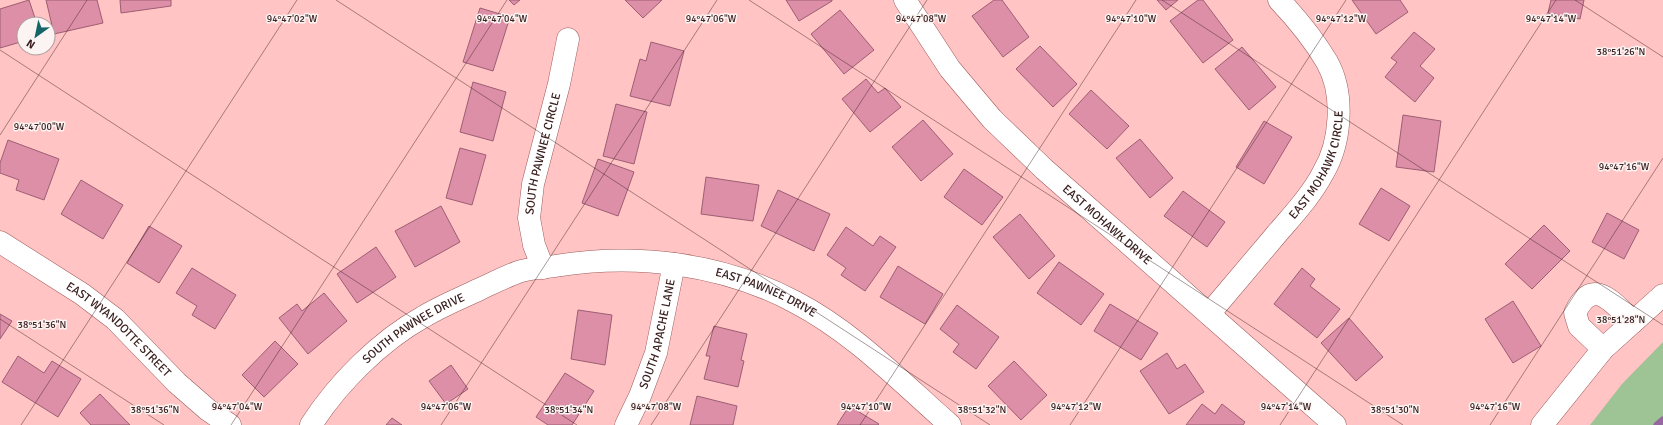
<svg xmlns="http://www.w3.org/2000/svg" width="1663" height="425" viewBox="0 0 1663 425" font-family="Signika,sans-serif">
<rect width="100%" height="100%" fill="#ffc4c3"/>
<path fill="#9ec394" d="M1663,342v83h-73l32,-41z"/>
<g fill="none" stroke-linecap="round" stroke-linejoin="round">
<path stroke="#9568a1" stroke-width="7" d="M1657,425l6,-5"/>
</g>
<path fill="#dd8fa8" stroke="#9d5e73" d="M29,0l8,24h-13v17l-24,7v-39z
M46,0h51l6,23 -49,11z
M120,0h51v6l-50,7z
M509,0h11l-6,5z
M625,0h37l-19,18z
M786,0h46v1l-33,20z
M994,0h8l27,37 -26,20 -31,-41z
M1157,0h21l-12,10z
M1198,0h5l30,40 -30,23 -33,-42z
M1352,0h48l8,12 -32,22z
M1551,0h33l-4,19 -32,-6z
M480,8l30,9 -17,54 -30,-9z
M840,10l34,40 -30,24 -33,-40z
M1414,32l21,17 -15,17 14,12 -19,24 -30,-25 12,-15 -6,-4z
M651,42l33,9 -14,55 -40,-10 10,-37 6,2z
M1040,46l37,38 -24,23 -37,-38z
M1242,47l34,40 -27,23 -34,-41z
M866,79l12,14 7,-5 16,19 -31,25 -28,-33z
M473,82l33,10 -13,49 -33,-9z
M1091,90l38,36 -22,23 -38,-35z
M616,104l31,8 -13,52 -31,-8z
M1403,115l38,6 -7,51 -38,-5z
M923,120l30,34 -32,27 -29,-34z
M1264,121l28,16 -28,47 -28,-17z
M1140,139l33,39 -23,20 -34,-40z
M8,140l51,19 -15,41 -28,-10 3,-10 -19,-7v-10z
M460,148l26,7 -14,50 -26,-7z
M598,159l36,13 -16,44 -36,-13z
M964,169l39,28 -21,28 -38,-28z
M706,177l53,8 -6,36 -52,-7z
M81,180l42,25 -20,34 -42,-25z
M1381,188l29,18 -21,35 -30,-17z
M778,190l52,24 -16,37 -53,-25z
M1183,191l42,31 -18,25 -43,-31z
M441,206l19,36 -45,25 -20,-36z
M1607,213l32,17 -15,29 -32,-17z
M1020,214l35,42 -26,23 -36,-42z
M1544,225l26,26 -38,38 -27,-25z
M149,226l33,20 -23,37 -32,-20z
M846,227l27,19 7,-10 16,11 -31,44 -24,-16 5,-7 -19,-13z
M376,247l20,30 -39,26 -20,-29z
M1059,262l45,32 -23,31 -44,-32z
M898,266l45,28 -18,30 -45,-27z
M192,268l44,27 -21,34 -23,-14 5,-9 -21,-13z
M1302,268l13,11 -5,7 30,23 -23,29 -43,-34z
M324,293l23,28 -39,33 -29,-36 18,-14 5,7z
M1513,301l28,45 -28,17 -28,-44z
M1110,304l48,29 -17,27 -47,-29z
M957,305l42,32 -23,32 -23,-17 6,-8 -19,-15z
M578,310l34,5 -7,50 -34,-6z
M0,314l12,7 -12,18z
M1349,318l34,39 -27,24 -35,-38z
M714,326l33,8 -6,26 3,1 -6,26 -34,-8 6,-23h-4z
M275,341l23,23 -34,33 -22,-22z
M1167,353l10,16 8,-5 19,28 -35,22 -29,-43z
M18,356l26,17 8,-12 29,18 -23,38 -56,-35z
M1014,361l33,34 -26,25 -33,-34z
M451,365l17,24 -22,15 -17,-23z
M565,373l29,18 -22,34h-24l-12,-8z
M100,394l30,31h-39l-11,-12z
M697,396l40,10 -4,19h-43z
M1202,404l13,10 7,-10 23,18 -2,3h-57z
M849,406l30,18 -1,1h-41z
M392,418l10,7h-16z"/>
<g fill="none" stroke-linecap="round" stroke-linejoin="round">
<defs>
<g id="minor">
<path id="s1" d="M905,0l45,69 42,50 52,50 291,256"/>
<path id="s2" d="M0,242l82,52 33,25 62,64 31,27 22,15"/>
<path id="s3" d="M543,268l-9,-23 -5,-27 4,-34 26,-100 9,-45"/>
<path id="s4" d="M1209,314c22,-26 44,-52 66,-78 17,-20 36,-40 48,-63 18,-30 22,-79 4,-111 -13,-22 -30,-43 -48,-62"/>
<path d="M1603,349l-24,-23 -4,-13c18,-38 38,-10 58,9"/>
<path id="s5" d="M311,425c26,-41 69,-84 112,-108 18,-11 38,-19 57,-28 13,-6 25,-12 38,-17 11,-4 25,-4 37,-6 81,-13 167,-3 240,36 58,30 106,80 155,123"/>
<path id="s6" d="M626,425l14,-29 16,-43 18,-89"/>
<path d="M1542,425l61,-76 60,-54"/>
</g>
</defs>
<use href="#minor" stroke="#9d5c5d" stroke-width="23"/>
<use href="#minor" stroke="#fff" stroke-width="22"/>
</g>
<path fill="none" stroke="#3b2020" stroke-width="1" stroke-opacity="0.45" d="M336,0l654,425M749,0l654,425M1162,0l501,325M1575,0l88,57M0,50l577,375M0,135l87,-135M0,319l164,106M21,425l276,-425M231,425l276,-425M441,425l276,-425M651,425l276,-425M860,425l276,-425M1070,425l276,-425M1280,425l276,-425M1490,425l173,-267"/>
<g text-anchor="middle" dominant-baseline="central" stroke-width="3" stroke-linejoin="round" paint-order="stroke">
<g font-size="12" fill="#3b2020" stroke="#fbf4f3">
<text stroke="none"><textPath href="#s3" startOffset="118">SOUTH PAWNEE CIRCLE</textPath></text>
<text stroke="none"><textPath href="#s4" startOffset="187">EAST MOHAWK CIRCLE</textPath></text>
<text stroke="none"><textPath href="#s1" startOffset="304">EAST MOHAWK DRIVE</textPath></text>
<text stroke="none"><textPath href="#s5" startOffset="516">EAST PAWNEE DRIVE</textPath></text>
<text stroke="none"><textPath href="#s2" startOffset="148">EAST WYANDOTTE STREET</textPath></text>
<text stroke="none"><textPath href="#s5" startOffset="143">SOUTH PAWNEE DRIVE</textPath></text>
<text stroke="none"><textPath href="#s6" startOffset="97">SOUTH APACHE LANE</textPath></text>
</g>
</g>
<g font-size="10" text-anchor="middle" fill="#3b2020" stroke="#fbf4f3" stroke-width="3" stroke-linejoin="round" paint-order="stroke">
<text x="502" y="22">94°47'04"W</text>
<text x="711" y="22">94°47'06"W</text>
<text x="921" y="22">94°47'08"W</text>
<text x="1131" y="22">94°47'10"W</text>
<text x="1341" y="22">94°47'12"W</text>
<text x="1551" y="22">94°47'14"W</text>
<text x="292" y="22">94°47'02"W</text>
<text x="1621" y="55">38°51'26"N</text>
<text x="39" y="130">94°47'00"W</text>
<text x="1624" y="170">94°47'16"W</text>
<text x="1621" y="323">38°51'28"N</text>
<text x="42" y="328">38°51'36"N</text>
<text x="237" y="410">94°47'04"W</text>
<text x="446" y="410">94°47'06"W</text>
<text x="656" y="410">94°47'08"W</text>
<text x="866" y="410">94°47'10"W</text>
<text x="1076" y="410">94°47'12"W</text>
<text x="1286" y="410">94°47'14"W</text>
<text x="1495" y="410">94°47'16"W</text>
<text x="155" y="413">38°51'36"N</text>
<text x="569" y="413">38°51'34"N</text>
<text x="982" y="413">38°51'32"N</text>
<text x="1395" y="413">38°51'30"N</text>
</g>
<g transform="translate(36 36) rotate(213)"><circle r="19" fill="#fbf4f3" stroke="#ae9f9f"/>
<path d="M0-3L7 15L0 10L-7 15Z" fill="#156568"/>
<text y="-6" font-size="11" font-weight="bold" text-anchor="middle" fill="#3b2020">N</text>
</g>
</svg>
